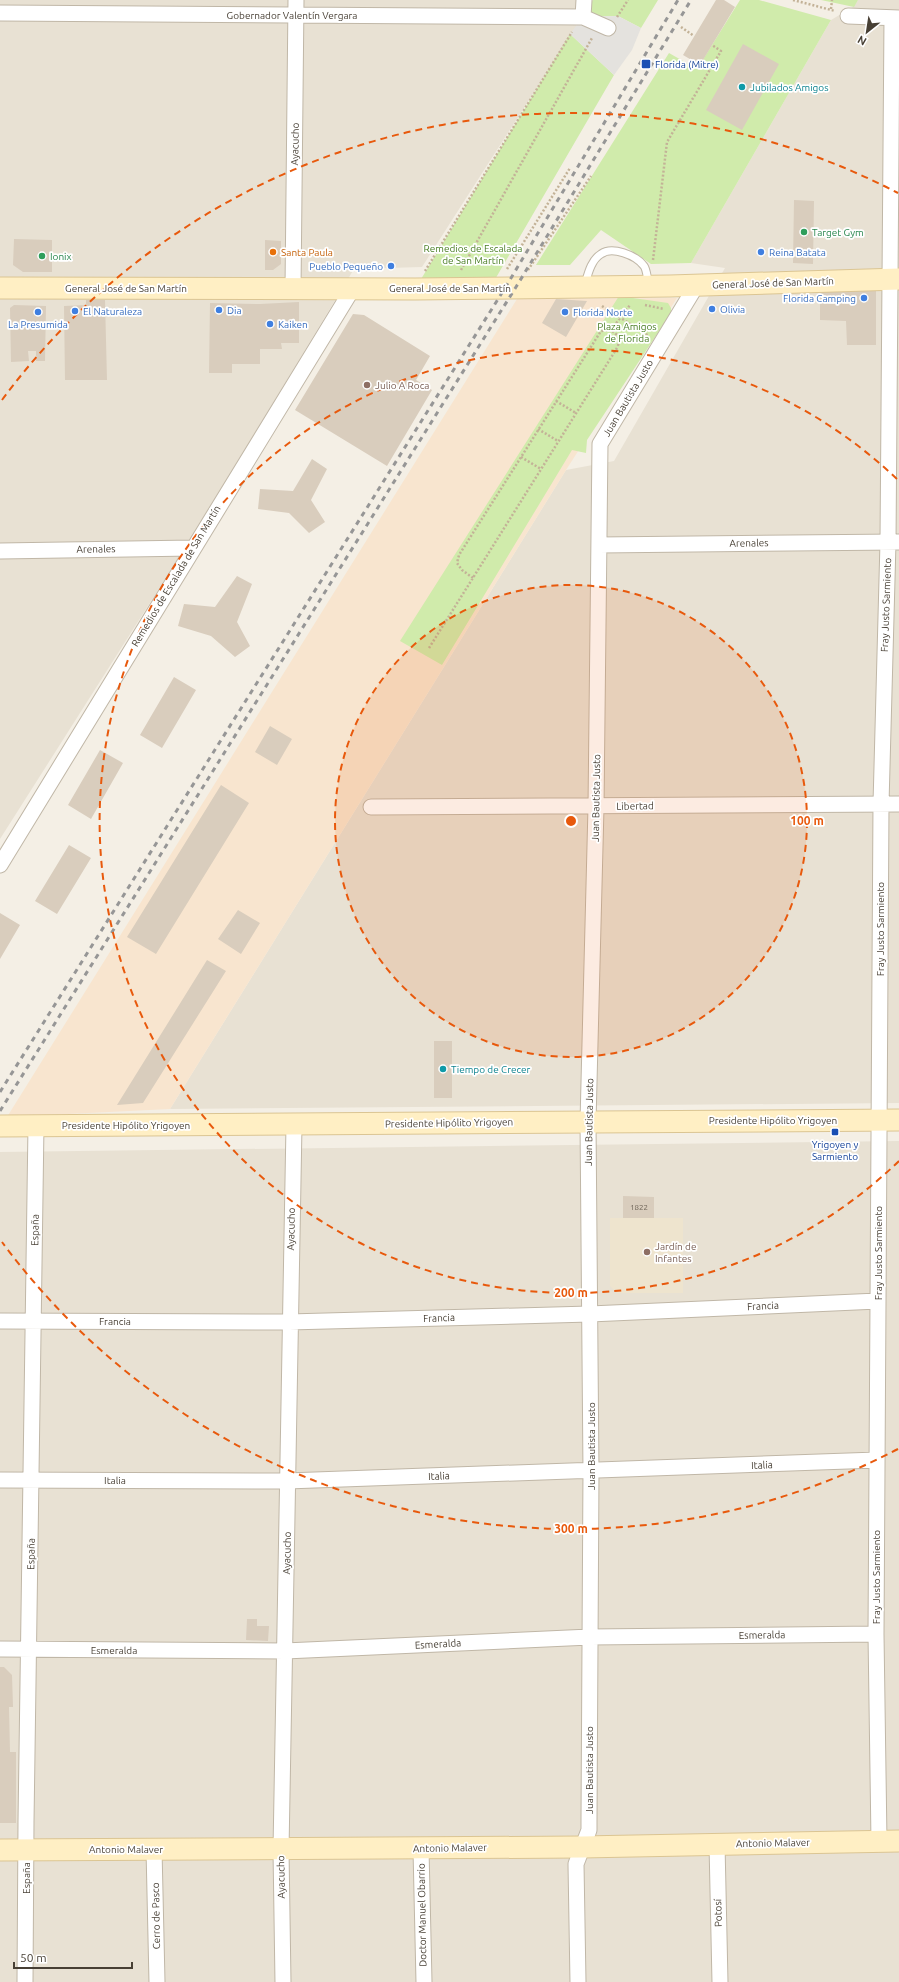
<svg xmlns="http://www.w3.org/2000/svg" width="899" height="1982" viewBox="0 0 899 1982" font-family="Ubuntu,sans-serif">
<rect width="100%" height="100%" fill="#f4efe5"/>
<path fill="#e8e1d3" d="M0,0h593l-171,267 -68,2 -161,266 -193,304z
M858,0h41v1103l-729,6 396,-639 48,-9 111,-193 -34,-5 140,-243 22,-13z
M899,1141v841h-899v-830z"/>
<path fill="#f8e5cf" d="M677,298l-111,172 -396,639 -163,8 510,-818z"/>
<path fill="#eee4ce" d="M610,1218h73v75h-66l-7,-7z"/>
<path fill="#d0ebab" d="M593,0h65l-17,28 -23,-12 -35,1z
M740,0h19l72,20 -140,243 -40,1 -50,-34 -31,35h-34l133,-212 28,16z
M821,0h37l-4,7z
M570,34l44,41 -124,213 -75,1z
M619,296l49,7 3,5v5l-84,127 -1,13 -14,-3 -130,215 -42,-24z"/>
<path fill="#e4e2de" d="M618,16l23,12 -9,22 -18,25 -44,-41 13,-17z"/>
<path fill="#d9cdbd" d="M716,0h8l11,7 -35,58 -17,-10z
M743,44l36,20 -37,66 -36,-20z
M794,200l20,1 -1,63 -20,-1z
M14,239l38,1v32h-29l-10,-7z
M265,240l16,1v23l-8,6h-8z
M820,290h56v55h-29l-1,-24 -26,-1z
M556,299l31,2 -21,36 -24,-14z
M86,300h19l2,80h-42l-1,-74 22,-1z
M299,302v41h-18l1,6h-22v15h-28v9h-23l1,-70 50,1z
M14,305l32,1 -1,55h-9v-10h-8l1,10 -18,1 -1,-54z
M353,314l11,1 66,41 -14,24 16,10 -45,76 -92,-56z
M312,459l15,10 -16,31 14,22 -16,11 -20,-20 -31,-4 2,-20 33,2z
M237,576l15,8 -15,38 13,24 -15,11 -24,-21 -33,-10 6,-22 31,3z
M174,677l22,13 -34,58 -22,-13z
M270,726l22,13 -15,26 -22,-13z
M100,750l23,13 -32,56 -23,-14z
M221,785l28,18 -93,151 -29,-17z
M69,845l22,13 -34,56 -22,-13z
M238,910l22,13 -19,31 -23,-15z
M0,913l20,12 -20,34z
M207,960l19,11 -83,132 -26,2z
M434,1041h18v57h-18z
M623,1196l31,1v21h-31z
M247,1619h10v7h12l-1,15 -22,-1z
M0,1667h4l8,8 1,32h-4l1,45h6v71h-16z"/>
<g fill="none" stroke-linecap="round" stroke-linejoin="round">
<defs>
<path id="lane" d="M585,284c3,-10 6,-24 16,-30 11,-8 35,1 43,12 3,4 3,13 5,18"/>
<path id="street" d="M0,13l583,4 25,11
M848,16l51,2
M583,17l1,-17
M293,289l3,-289
M599,545l300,-3
M0,551l193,-3
M371,807l528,-3
M0,865l353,-577
M0,1321l289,1 301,-8 288,-13
M0,1480l287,1 590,-21
M0,1649l285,2 305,-14 286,-3
M879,1841l-3,-207 5,-830 7,-262 4,-524
M717,1844l3,138
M154,1849l3,133
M421,1849l3,133
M25,1982l1,-160 10,-697
M283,1982l-2,-132 13,-725
M578,1982l-2,-118 13,-34v-11l2,-348 -3,-349 8,-315 4,-363 96,-158"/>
<path id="secondary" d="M0,288l415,1 255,-3 229,-7
M0,1126l899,-6
M0,1850l582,-3 317,-6"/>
</defs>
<use href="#lane" stroke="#c0b7a7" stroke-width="9"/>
<use href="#street" stroke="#c0b7a7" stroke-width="17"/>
<use href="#secondary" stroke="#dbc593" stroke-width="23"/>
<path stroke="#c3b297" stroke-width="2.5" stroke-dasharray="2 2" stroke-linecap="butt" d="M793,0l42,11
M831,9l1,-9
M617,17l11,-17
M681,27l13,9
M653,260l14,-118 54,-91 -9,-6
M507,269l63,-101
M461,270l131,-232
M528,270l63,-94
M425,271l147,-239
M645,305l19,4
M602,306l47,30
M556,401l20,12
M538,429l20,12
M521,457l20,12
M473,578l-11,-8 -5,-7 2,-8 142,-224 10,-1
M429,648l188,-300c4,-9 2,-12 -6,-18l19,-25"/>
<use href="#lane" stroke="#fff" stroke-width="7"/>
<use href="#street" stroke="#fff" stroke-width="15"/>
<use href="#secondary" stroke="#ffefc4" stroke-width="21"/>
<path stroke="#969696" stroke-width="3" stroke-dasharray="5 5" stroke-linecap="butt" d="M0,1092l505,-804 173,-288
M0,1111l516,-824 175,-287"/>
</g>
<circle cx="571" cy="821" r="236" fill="#e8590c" fill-opacity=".12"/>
<g fill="none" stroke="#e8590c" stroke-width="2" stroke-dasharray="7 5">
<circle cx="571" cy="821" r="236"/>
<path d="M899 1161A472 472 0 1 1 899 481"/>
<path d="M898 1449A708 708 0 0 1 2 1242M2 400A708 708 0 0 1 898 193"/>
</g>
<g fill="#1a4fb4" stroke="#fff" stroke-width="1.5">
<rect x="641" y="59" width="10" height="10" rx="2"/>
<rect x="831" y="1128" width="8" height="8" rx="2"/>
</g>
<g fill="#0f9aa8" stroke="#fff" stroke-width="1.5">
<circle cx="742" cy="87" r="4"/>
<circle cx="443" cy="1069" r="4"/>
</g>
<g fill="#2e9e5b" stroke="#fff" stroke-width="1.5">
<circle cx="804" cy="232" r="4"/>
<circle cx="42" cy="256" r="4"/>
</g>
<circle fill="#e8710a" stroke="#fff" stroke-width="1.5" cx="273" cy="252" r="4"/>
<g fill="#3f7fe0" stroke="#fff" stroke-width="1.5">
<circle cx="761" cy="252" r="4"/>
<circle cx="391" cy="266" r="4"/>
<circle cx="864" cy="298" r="4"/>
<circle cx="712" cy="309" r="4"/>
<circle cx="219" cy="310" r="4"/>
<circle cx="75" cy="311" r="4"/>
<circle cx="38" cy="312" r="4"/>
<circle cx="565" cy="312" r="4"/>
<circle cx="270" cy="324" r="4"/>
</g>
<g fill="#8d6e63" stroke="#fff" stroke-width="1.5">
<circle cx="367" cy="385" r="4"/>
<circle cx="647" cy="1252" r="4"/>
</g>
<g text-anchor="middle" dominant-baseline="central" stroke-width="3.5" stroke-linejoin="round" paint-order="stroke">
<g font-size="8" fill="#6c6256">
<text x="639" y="1207">1822</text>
</g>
<g font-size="10" fill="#473f34" stroke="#fff">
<text x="292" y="15">Gobernador Valentín Vergara</text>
<text transform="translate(295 144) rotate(-89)">Ayacucho</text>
<text transform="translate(773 283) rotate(-2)">General José de San Martín</text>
<text x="126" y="288">General José de San Martín</text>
<text x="450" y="288">General José de San Martín</text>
<text transform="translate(628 398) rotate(-59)">Juan Bautista Justo</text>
<text transform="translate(749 543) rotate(-1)">Arenales</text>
<text transform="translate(96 549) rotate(-1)">Arenales</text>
<text transform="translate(176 576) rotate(-59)">Remedios de Escalada de San Martín</text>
<text transform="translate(886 605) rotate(-88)">Fray Justo Sarmiento</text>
<text transform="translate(596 798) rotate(-89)">Juan Bautista Justo</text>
<text transform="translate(635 806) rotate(-1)">Libertad</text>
<text transform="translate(880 929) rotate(-90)">Fray Justo Sarmiento</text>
<text x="773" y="1120">Presidente Hipólito Yrigoyen</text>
<text transform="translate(589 1122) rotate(-89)">Juan Bautista Justo</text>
<text transform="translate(449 1123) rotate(-1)">Presidente Hipólito Yrigoyen</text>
<text x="126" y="1125">Presidente Hipólito Yrigoyen</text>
<text transform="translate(291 1229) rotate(-89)">Ayacucho</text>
<text transform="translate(35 1230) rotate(-89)">España</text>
<text transform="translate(878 1253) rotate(-90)">Fray Justo Sarmiento</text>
<text transform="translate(763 1306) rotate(-3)">Francia</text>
<text transform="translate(439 1318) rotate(-2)">Francia</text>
<text x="115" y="1321">Francia</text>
<text transform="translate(591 1446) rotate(-90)">Juan Bautista Justo</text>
<text transform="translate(762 1465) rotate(-2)">Italia</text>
<text transform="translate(439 1476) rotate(-2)">Italia</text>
<text x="115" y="1480">Italia</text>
<text transform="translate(287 1553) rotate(-89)">Ayacucho</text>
<text transform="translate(31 1554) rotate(-89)">España</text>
<text transform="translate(876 1577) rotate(-90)">Fray Justo Sarmiento</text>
<text transform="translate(762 1635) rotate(-1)">Esmeralda</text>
<text transform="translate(438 1644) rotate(-3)">Esmeralda</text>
<text x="114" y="1650">Esmeralda</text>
<text transform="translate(589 1770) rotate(-90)">Juan Bautista Justo</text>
<text transform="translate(773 1843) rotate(-1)">Antonio Malaver</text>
<text transform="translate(450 1848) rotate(-1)">Antonio Malaver</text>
<text x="126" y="1849">Antonio Malaver</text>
<text transform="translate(281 1877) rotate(-91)">Ayacucho</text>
<text transform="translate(26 1878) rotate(-90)">España</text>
<text transform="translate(718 1913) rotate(-91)">Potosí</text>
<text transform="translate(422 1915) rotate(-91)">Doctor Manuel Obarrio</text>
<text transform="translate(156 1916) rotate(-91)">Cerro de Pasco</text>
</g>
<g font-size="10" fill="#164399" stroke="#fff" text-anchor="start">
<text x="655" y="64">Florida (Mitre)</text>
<text x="835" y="1144" text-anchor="middle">Yrigoyen y<tspan x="835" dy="12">Sarmiento</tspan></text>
</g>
<g font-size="10" fill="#0d838f" stroke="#fff" text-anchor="start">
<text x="750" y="87">Jubilados Amigos</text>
<text x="451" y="1069">Tiempo de Crecer</text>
</g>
<g font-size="10" fill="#27864d" stroke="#fff" text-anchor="start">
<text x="812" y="232">Target Gym</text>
<text x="50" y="256">Ionix</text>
</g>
<g font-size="10" fill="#487d23" stroke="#fff">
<text x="473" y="248">Remedios de Escalada<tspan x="473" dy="12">de San Martín</tspan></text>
<text x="627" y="326">Plaza Amigos<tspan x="627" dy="12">de Florida</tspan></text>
</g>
<g font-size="10" fill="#c56008" stroke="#fff" text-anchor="start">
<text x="281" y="252">Santa Paula</text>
</g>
<g font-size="10" fill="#366cbe" stroke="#fff" text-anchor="start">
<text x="769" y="252">Reina Batata</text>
<text x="383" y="266" text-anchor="end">Pueblo Pequeño</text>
<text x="856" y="298" text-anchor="end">Florida Camping</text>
<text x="720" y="309">Olivia</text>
<text x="227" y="310">Dia</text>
<text x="83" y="311">El Naturaleza</text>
<text x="573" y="312">Florida Norte</text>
<text x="38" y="324" text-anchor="middle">La Presumida</text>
<text x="278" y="324">Kaiken</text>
</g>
<g font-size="10" fill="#785e54" stroke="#fff" text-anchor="start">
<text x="375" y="385">Julio A Roca</text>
<text x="655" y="1246">Jardín de<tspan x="655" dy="12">Infantes</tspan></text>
</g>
</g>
<circle cx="571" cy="821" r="6" fill="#e8590c" stroke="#fff" stroke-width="2"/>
<g font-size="12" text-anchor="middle" font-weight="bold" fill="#e8590c" stroke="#fff" stroke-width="3.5" stroke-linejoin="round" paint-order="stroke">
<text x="807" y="825">100 m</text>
<text x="571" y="1297">200 m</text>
<text x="571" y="1533">300 m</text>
</g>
<g transform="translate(867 32) rotate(210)" stroke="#ffffff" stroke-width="3" paint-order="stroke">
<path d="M0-3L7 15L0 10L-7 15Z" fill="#473f34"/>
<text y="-6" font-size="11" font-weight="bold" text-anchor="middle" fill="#473f34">N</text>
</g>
<path d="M14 1962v6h118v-6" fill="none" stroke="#473f34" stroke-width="2"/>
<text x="20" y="1962" font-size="12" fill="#473f34" stroke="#ffffff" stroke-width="3" paint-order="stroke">50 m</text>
</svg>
